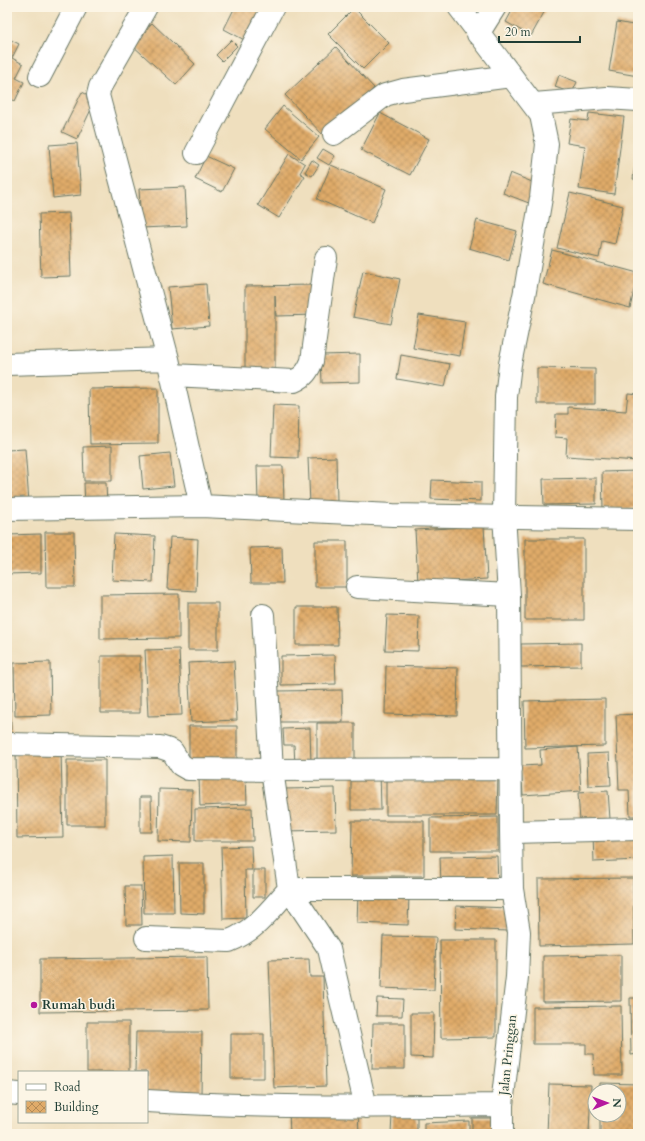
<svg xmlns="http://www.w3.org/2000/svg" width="645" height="1141" viewBox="0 0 645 1141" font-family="Cardo,serif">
<defs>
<pattern id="building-cross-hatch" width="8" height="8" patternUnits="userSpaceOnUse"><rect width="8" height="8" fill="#e0ab69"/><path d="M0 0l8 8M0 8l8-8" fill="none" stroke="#b58c57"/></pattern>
</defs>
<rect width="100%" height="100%" fill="#fcf5e5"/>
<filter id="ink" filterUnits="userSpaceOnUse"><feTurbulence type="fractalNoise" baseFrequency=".025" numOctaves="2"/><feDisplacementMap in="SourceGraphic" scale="8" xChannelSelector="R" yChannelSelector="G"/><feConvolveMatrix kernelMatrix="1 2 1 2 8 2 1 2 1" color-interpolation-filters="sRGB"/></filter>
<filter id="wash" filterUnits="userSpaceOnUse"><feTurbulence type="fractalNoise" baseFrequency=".012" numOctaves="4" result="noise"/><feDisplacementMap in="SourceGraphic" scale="16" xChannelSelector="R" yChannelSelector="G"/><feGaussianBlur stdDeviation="0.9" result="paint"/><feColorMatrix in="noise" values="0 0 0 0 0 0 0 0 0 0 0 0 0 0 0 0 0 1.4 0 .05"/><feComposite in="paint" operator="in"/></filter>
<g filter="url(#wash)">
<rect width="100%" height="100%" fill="#efdfbe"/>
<g id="blocks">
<path fill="url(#building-cross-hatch)" d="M235,7h33l-18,36 -26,-14z
M514,7h33l-16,29 -25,-14z
M354,8l35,35 -26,26 -35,-35z
M617,22l21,4v50l-29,-5z
M152,23l43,41 -19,21 -44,-40z
M7,38l12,6 -7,14 11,6 -7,14 8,4 -9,19 -8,-4z
M231,40l6,6 -15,15 -6,-6z
M336,47l38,41 -50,48 -39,-41z
M559,75l18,7 -5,11 -17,-6z
M82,92l14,7 -19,40 -15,-7z
M283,106l36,31 -18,22 -36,-30z
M380,113l49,26 -19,36 -49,-25z
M589,113l35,4 -10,77 -35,-5 6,-43 -18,-3 4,-24 17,2z
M77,143l4,52 -28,3 -4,-53z
M323,149l12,7 -6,9 -12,-7z
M637,150h1v30l-5,-1z
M289,154l16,10 -5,9 5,3 -26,42 -21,-13z
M206,156l28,13 -12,23 -27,-13z
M312,160l7,5 -7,11 -7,-4z
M331,165l55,24 -14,34 -55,-24z
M510,173l32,13 -8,19 -31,-12z
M185,187l2,39 -46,2 -2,-39z
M570,193l53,13 -8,38 -13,-3 -3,17 -42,-10z
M69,213l2,63 -30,1 -2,-63z
M477,220l40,11 -8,29 -40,-12z
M552,250l86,23 -8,35 -87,-24z
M363,271l37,8 -9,45 -38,-7z
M206,284l3,42 -37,3 -4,-42z
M317,285v30l-41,1 -1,-21v75h-30v-84z
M419,315l46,7 -5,34 -47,-8z
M360,354v28l-38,1 -1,-28z
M401,355l49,9 -5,23 -48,-8z
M537,368l58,1v35h-58z
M158,388v55l-68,1 -1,-55z
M628,393l10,1v67l-72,-5 1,-18 -12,-1 1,-23h12v-7l58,4z
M273,405l26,1 -1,52 -27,-1z
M112,446v35h-28l-1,-34z
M25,449l4,53 -22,1v-53z
M170,453l4,33 -31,3 -3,-33z
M336,457l1,46 -27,1 -2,-46z
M257,466h26l1,37h-26z
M638,471v37l-35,1 -1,-37z
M596,478v26l-52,1 -1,-26z
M432,480l49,2v19l-50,-2z
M84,483h22l1,23 -22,1z
M484,526l3,53 -69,4 -3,-53z
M45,532h29l1,55h-29z
M41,534v39l-34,1v-39z
M114,534l41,2 -2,46 -41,-2z
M170,537l28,2 -2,52 -29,-2z
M525,539h59v81h-59z
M315,541h32v46h-32z
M282,547l1,36h-32l-1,-35z
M179,594v44l-79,1v-44z
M188,603h30v47h-30z
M296,607h41l1,38h-42z
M387,615l32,1 -1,35 -33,-1z
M581,643v23l-60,1v-23z
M179,649l3,66 -34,1 -3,-66z
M7,652h3l1,80h-4z
M335,655l1,29 -55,1v-29z
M101,656h39v57h-39z
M234,661l3,59 -46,2 -3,-59z
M50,662l1,53 -36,1 -1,-53z
M386,666l72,2 -1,48 -72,-2z
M342,690l1,32h-65v-31z
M605,699v47l-80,2 -1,-47z
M638,714v102h-8l-1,-26h-10l-3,-75z
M317,723h38v40h-38z
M189,726h48v35h-48z
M310,728l1,37h-16l-1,-20h-10l-1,-16z
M578,747l3,44 -58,4 -2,-29 20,-1 -1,-15z
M16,749h45l2,88 -46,1z
M609,753l2,32 -23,1 -1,-32z
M67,760h38v65h-38z
M380,771l1,39h-30v-38z
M386,774h112l-1,41h-111z
M246,776l1,28 -47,2 -1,-28z
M335,788l1,42 -52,1v-42z
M159,789l33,1 -1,52 -33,-1z
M608,791l2,28 -30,2 -2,-28z
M140,797h11l1,35h-12z
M252,808l1,33h-58v-32z
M498,817v34h-68v-33z
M352,821h72v55h-73z
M638,833v27l-44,2 -1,-27z
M251,846l1,24h-7l1,48 -23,1 -2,-72z
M173,856l1,57h-30l-1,-56z
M497,856l1,27 -57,1 -1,-27z
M179,863h25v51l-24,-1z
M253,870h12v27h-12z
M633,878l1,66 -95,2 -1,-67z
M125,886h16l1,39h-16z
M358,893l51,2 -1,30 -51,-2z
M456,906l53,2 -1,23 -53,-2z
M383,936l53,1 -2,53 -53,-2z
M440,940h56v97l-55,1z
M621,955v46l-78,1v-46z
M207,957l1,53 -168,2v-53z
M309,959l1,18h13l3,109 -52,2 -5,-128z
M377,998l26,1 -1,17h-26z
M630,998h8v56l-7,1z
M621,1006l1,69h-28l-1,-21h-7v-10h-53v-37z
M411,1013h23l-1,45 -22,-1z
M87,1022h42v50h-42z
M373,1023h32v46h-33z
M136,1032h66l-1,62h-54v-22h-12z
M231,1034h33v44h-33z
M600,1083l38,1v50h-38v-19h19v-24h-19z
M549,1084l42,1 -2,49h-42z
M358,1111l1,23h-69l-1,-22z
M392,1115l25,1v18h-26z
M472,1118h20v16h-20z
M469,1121v13h-45v-11z"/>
</g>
</g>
<g filter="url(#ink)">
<use href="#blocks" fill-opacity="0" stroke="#687664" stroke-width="1"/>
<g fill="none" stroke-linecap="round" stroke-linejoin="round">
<defs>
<path id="minor" d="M146,7l-46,80 -2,8 70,264 33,147 192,9 245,4
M459,7l82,108 6,29 -6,54 -16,93 -15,73 -4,33 -2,118 5,80 2,237 1,57 7,43 -2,45 -15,128v29
M478,34l17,-27
M40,76l36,-69
M534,104l73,-6 31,2
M334,134l51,-39 18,-5 108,-14
M196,153l77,-146
M7,364l161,-5
M172,375l122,6c10,-4 14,-10 18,-20l14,-103
M7,509l194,-3
M357,587l152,8
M7,744l153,3 12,4 9,14 7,4 84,1 -9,-155
M511,832l127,-3
M146,938l83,3c26,-10 42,-32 60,-52h223
M7,1093l12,1
M147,1101c118,7 237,6 355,4
M366,1107l-37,-158 -40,-60 -17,-119 239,-1"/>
</defs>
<use href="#minor" stroke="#687664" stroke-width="24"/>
<use href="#minor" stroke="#fff" stroke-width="22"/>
</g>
</g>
<circle fill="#b5179e" stroke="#fcf5e5" stroke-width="1.5" cx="34" cy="1005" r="4"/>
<g text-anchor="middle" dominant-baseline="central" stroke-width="3" stroke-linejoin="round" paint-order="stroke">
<g font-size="13" font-weight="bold" fill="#1f3d34" stroke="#fcf5e5" text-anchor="start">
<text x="42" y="1005">Rumah budi</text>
</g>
<g font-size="13" fill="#1f3d34" stroke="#fcf5e5">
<text transform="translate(508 1055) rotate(-84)">Jalan Pringgan</text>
</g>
</g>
<rect width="645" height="1141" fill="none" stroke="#fcf5e5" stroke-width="24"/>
<rect x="18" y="1071" width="130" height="52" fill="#fcf5e5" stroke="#a4ab9e"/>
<rect x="26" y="1084" width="20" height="6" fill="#ffffff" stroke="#a4ab9e"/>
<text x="54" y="1091" font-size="12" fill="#1f3d34">Road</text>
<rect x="26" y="1101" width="20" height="12" fill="url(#building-cross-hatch)" stroke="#a4ab9e"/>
<text x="54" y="1111" font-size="12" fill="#1f3d34">Building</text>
<g transform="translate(607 1103) rotate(89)"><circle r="19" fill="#fcf5e5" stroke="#a4ab9e"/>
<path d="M0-3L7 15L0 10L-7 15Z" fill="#b5179e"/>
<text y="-6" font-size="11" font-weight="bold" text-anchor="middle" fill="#1f3d34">N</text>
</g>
<path d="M499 36v6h81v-6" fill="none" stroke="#1f3d34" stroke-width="2"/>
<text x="505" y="36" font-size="12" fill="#1f3d34" stroke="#fcf5e5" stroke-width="3" paint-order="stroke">20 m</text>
</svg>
